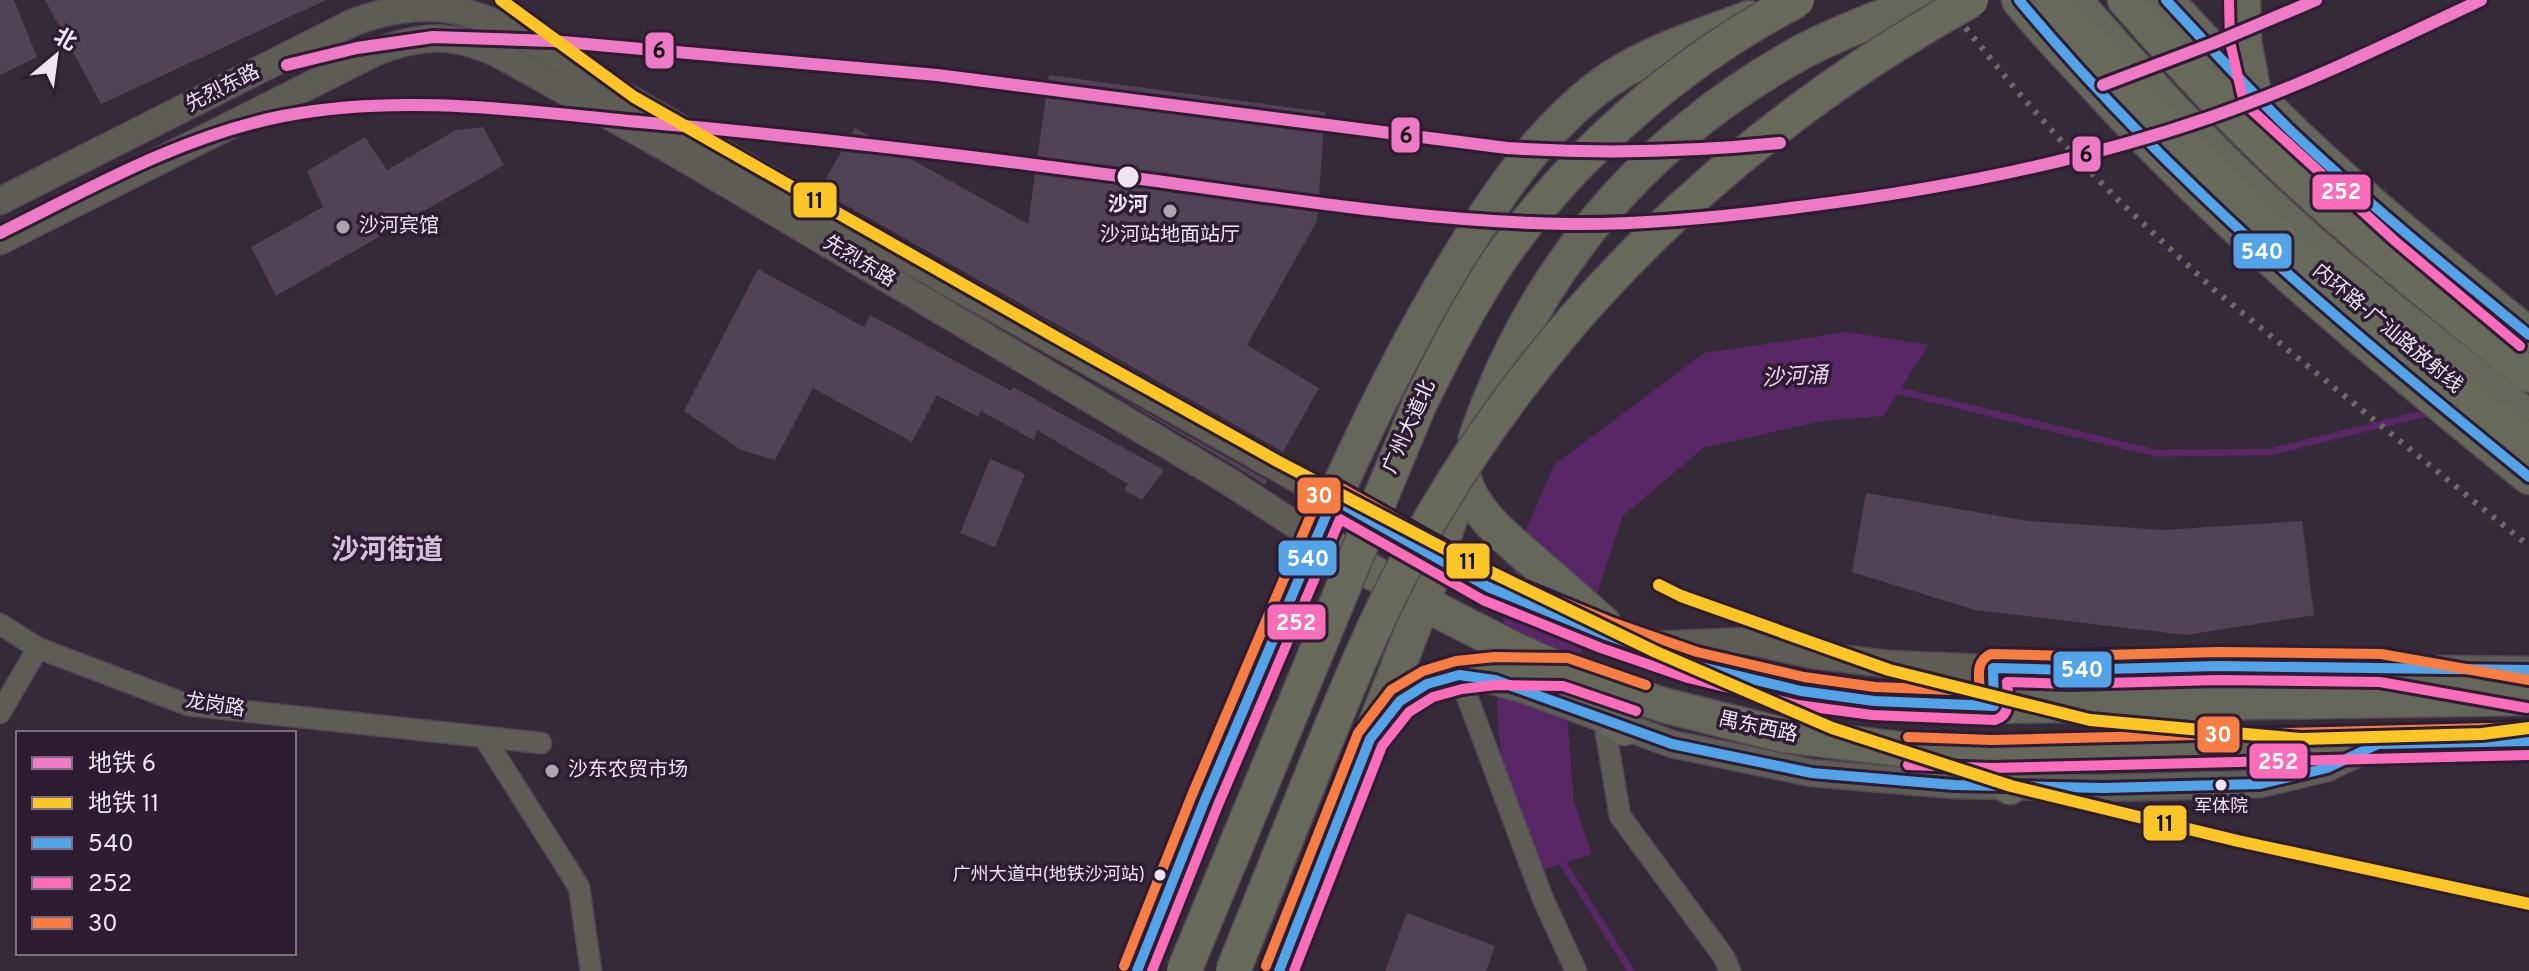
<svg xmlns="http://www.w3.org/2000/svg" width="2529" height="971" viewBox="0 0 2529 971" font-family="Overpass,'Noto Sans SC',sans-serif">
<rect width="100%" height="100%" fill="#352b38"/>
<path fill="#592766" d="M1847,332l82,13 -46,71 -61,5 -119,27 -80,68 -22,65 -35,125 8,96 18,52 -48,15 -32,-70 -11,-42 -4,-47 7,-98 18,-73 32,-74 150,-112z"/>
<g fill="none" stroke-linecap="round" stroke-linejoin="round">
<path stroke="#592766" stroke-width="7" d="M1891,389l265,64 114,-1 164,-41
M1558,855l73,116"/>
</g>
<path fill="#514256" d="M0,0h14l23,57 -37,18z
M45,0h281l-225,104z
M1049,75l276,37 -8,109 -70,124 72,43 -36,64 -464,-262 36,-62 173,96z
M483,127l21,38 -228,131 -25,-49 72,-40 -16,-36 58,-34 22,33 69,-40z
M758,269l106,58 6,-12 141,76 2,-4 151,83 -22,30 -18,-10 4,-6 -91,-54 -3,10 -53,-29 -3,6 -41,-22 -25,47 -99,-54 -38,72 -34,-10 -57,-39z
M1093,382l174,98 -2,5 -29,-18z
M990,459l35,15 -30,73 -35,-14z
M1866,493l162,28 135,9 139,-9 12,94 -128,20 -211,-25 -123,-38z
M1407,913l88,33 -9,25h-101z"/>
<g fill="none" stroke-linecap="round" stroke-linejoin="round">
<defs>
<path id="minor" d="M0,624l38,24 150,57 353,38
M1459,675l84,224 33,72
M0,713l38,-65
M1604,721l16,95 104,141 6,14
M484,737l95,150 12,84"/>
<path id="tertiary" d="M0,201l354,-179c60,-22 107,-19 164,12l362,210 453,255
M0,241l376,-189c47,-18 80,-19 126,4l170,95 556,330 88,57
M1651,645l98,-4 64,14 75,9 144,6 186,-4 179,2
M2441,669l88,1
M1486,679l39,11 147,54 140,29 142,12 149,3 157,-4 67,-16 42,-20"/>
<path id="primary" d="M2019,0c22,27 45,52 69,77 134,149 286,274 441,400
M2074,0c63,71 126,142 197,206 81,76 171,143 258,212
M2166,0c29,31 58,63 88,94 85,87 181,164 275,241
M2243,0l1,41 10,53
M1476,438c56,-164 164,-294 315,-380 42,-24 89,-40 134,-58
M1463,476c11,41 50,67 80,94 21,18 41,36 61,54
M1333,499l155,88 118,48 87,30 108,26 73,10 120,5 535,-8
M1316,538l107,65 94,48 48,21 98,33 120,30 157,19 589,-13
M1993,668l1,38
M2381,668l85,15
M1565,671l31,38 28,19
M1383,723c6,-8 12,-18 20,-24 41,-32 96,-28 146,-28
M2009,753l1,34
M1137,971c48,-120 97,-239 147,-357 49,-117 101,-233 166,-342 41,-68 84,-134 146,-183 45,-35 101,-51 153,-71
M1279,971l144,-368 38,-119"/>
<path id="trunk" d="M2052,0c69,82 142,160 221,232 81,76 170,143 256,213
M2125,0c42,47 83,94 128,138 86,85 181,161 276,237"/>
</defs>
<use href="#minor" stroke="#524955" stroke-width="23"/>
<use href="#tertiary" stroke="#524955" stroke-width="29"/>
<use href="#primary" stroke="#524955" stroke-width="37"/>
<use href="#trunk" stroke="#524955" stroke-width="37"/>
<use href="#minor" stroke="#5e5e57" stroke-width="20"/>
<use href="#tertiary" stroke="#5e5e57" stroke-width="26"/>
<use href="#primary" stroke="#65675a" stroke-width="34"/>
<use href="#trunk" stroke="#686a5c" stroke-width="34"/>
<path stroke="#6c6969" stroke-width="6" stroke-dasharray="4 8" stroke-linecap="butt" d="M1943,0l73,90 48,54 54,56 94,88 317,258"/>
<defs>
<path id="trunk-bridge" d="M1184,971l235,-566c24,-49 49,-98 79,-143 74,-108 184,-202 299,-262
M1233,971c29,-72 58,-144 87,-216 27,-66 54,-132 88,-195 128,-239 327,-429 563,-560"/>
</defs>
<use href="#trunk-bridge" stroke="#524955" stroke-width="37" stroke-linecap="butt"/>
<use href="#trunk-bridge" stroke="#686a5c" stroke-width="34"/>
<defs>
<path id="bus-1" d="M2019,0c149,180 330,330 510,477
M2166,0c40,43 80,87 122,128 77,73 159,140 241,207
M1137,971l68,-171 128,-301 155,88 118,48 87,30 108,26 73,10 120,5 -1,-38 76,2 149,-4 311,4
M1279,971l91,-232 30,-38 27,-17 32,-9 36,5 177,64 140,29 142,12 149,3 157,-4 67,-16 51,-24 151,-3"/>
<path id="bus-2" d="M2229,0l1,42 14,61 151,138 125,105
M1908,765l84,3 537,-13
M1152,971l66,-166 122,-286 143,81 118,48 87,30 110,27 74,10 123,5c17,-5 13,-23 12,-38l62,2 149,-4 162,2 147,26
M1294,971l88,-225 27,-34 24,-15 29,-8 34,-4 67,1 73,25"/>
<path id="bus-3" d="M1908,737l84,3 537,-13
M1124,966l68,-171 128,-301 11,-9 9,2 154,87 117,48 86,30 107,25 71,10 105,4c-1,-14 -5,-30 11,-37l78,2 149,-4 163,2 148,26
M1266,966l92,-233 33,-43 32,-19 33,-10 39,-4 73,1 78,27"/>
</defs>
<use href="#bus-1" stroke="#2e1c32" stroke-width="16"/>
<use href="#bus-2" stroke="#2e1c32" stroke-width="16"/>
<use href="#bus-3" stroke="#2e1c32" stroke-width="16"/>
<use href="#bus-1" stroke="#53a3e8" stroke-width="10"/>
<use href="#bus-2" stroke="#fb6dba" stroke-width="10"/>
<use href="#bus-3" stroke="#f77d43" stroke-width="10"/>
<defs>
<path id="metro-1" d="M287,65l70,-17 76,-11 119,4 385,34 570,73c92,6 182,4 273,-5
M2103,85l111,-42 102,-43
M0,233c91,-45 182,-97 283,-117 117,-23 240,-5 357,6 170,15 340,35 509,58 140,19 279,42 420,44 77,1 154,-7 230,-17 140,-17 279,-44 412,-90 93,-32 181,-75 270,-117"/>
<path id="metro-2" d="M501,0l133,97 432,246 211,118 189,99 190,92 176,76 179,58 227,55 291,63
M1659,585l22,11 208,74 201,50 211,19 181,-5 47,-6"/>
</defs>
<use href="#metro-1" stroke="#2e1c32" stroke-width="18"/>
<use href="#metro-2" stroke="#2e1c32" stroke-width="18"/>
<use href="#metro-1" stroke="#ee7ac6" stroke-width="12"/>
<use href="#metro-2" stroke="#fac525" stroke-width="12"/>
</g>
<g fill="#efe4f2" stroke="#2e1c32" stroke-width="3">
<circle cx="1128" cy="177" r="12"/>
<circle cx="2221" cy="785" r="7"/>
<circle cx="1160" cy="875" r="7"/>
</g>
<g fill="#aea3b1" stroke="#2e1c32" stroke-width="3">
<circle cx="1170" cy="211" r="8"/>
<circle cx="343" cy="227" r="8"/>
<circle cx="552" cy="771" r="8"/>
</g>
<g text-anchor="middle" dominant-baseline="central" stroke-width="7" stroke-linejoin="round" paint-order="stroke">
<g font-size="18" fill="#efe4f2" stroke="#2e1c32">
<text x="2221" y="807">军体院</text>
<text x="1145" y="875" text-anchor="end">广州大道中(地铁沙河站)</text>
</g>
<g font-size="20" fill="#efe4f2" stroke="#2e1c32">
<text transform="translate(223 89) rotate(-27)">先烈东路</text>
<text transform="translate(859 262) rotate(31)">先烈东路</text>
<text transform="translate(2387 329) rotate(40)">内环路-广汕路放射线</text>
<text transform="translate(1410 427) rotate(-66)">广州大道北</text>
<text transform="translate(215 706) rotate(9)">龙岗路</text>
<text transform="translate(1758 728) rotate(12)">禺东西路</text>
</g>
<g font-size="20" font-weight="bold" fill="#efe4f2" stroke="#2e1c32">
<text x="1128" y="206">沙河</text>
</g>
<g font-size="20" fill="#efe4f2" stroke="#2e1c32" text-anchor="start">
<text x="359" y="227">沙河宾馆</text>
<text x="1170" y="236" text-anchor="middle">沙河站地面站厅</text>
<text x="568" y="771">沙东农贸市场</text>
</g>
<g font-size="22" font-style="italic" fill="#f1d2f9" stroke="#2e1c32">
<text transform="translate(1795 378) rotate(-3)">沙河涌</text>
</g>
<g font-size="28" font-weight="bold" fill="#d6bfdc" stroke="#2e1c32">
<text x="387" y="552">沙河街道</text>
</g>
</g>
<g stroke="#2e1c32" stroke-width="3">
<rect x="644" y="31" width="31" height="39" rx="8" fill="#ee7ac6"/>
<rect x="1390" y="116" width="31" height="38" rx="8" fill="#ee7ac6"/>
<rect x="2071" y="135" width="31" height="38" rx="8" fill="#ee7ac6"/>
<rect x="2311" y="173" width="61" height="38" rx="8" fill="#fb6dba"/>
<rect x="792" y="181" width="46" height="38" rx="8" fill="#fac525"/>
<rect x="2232" y="232" width="61" height="38" rx="8" fill="#53a3e8"/>
<rect x="1296" y="476" width="46" height="39" rx="8" fill="#f77d43"/>
<rect x="1277" y="539" width="61" height="38" rx="8" fill="#53a3e8"/>
<rect x="1445" y="542" width="46" height="38" rx="8" fill="#fac525"/>
<rect x="1266" y="603" width="61" height="38" rx="8" fill="#fb6dba"/>
<rect x="2052" y="650" width="61" height="39" rx="8" fill="#53a3e8"/>
<rect x="2196" y="715" width="45" height="39" rx="8" fill="#f77d43"/>
<rect x="2248" y="742" width="61" height="38" rx="8" fill="#fb6dba"/>
<rect x="2142" y="804" width="46" height="38" rx="8" fill="#fac525"/>
</g>
<g font-size="22" text-anchor="middle" font-weight="bold" fill="#fff">
<text x="2341" y="199">252</text>
<text x="2262" y="259">540</text>
<text x="1319" y="503">30</text>
<text x="1308" y="566">540</text>
<text x="1296" y="630">252</text>
<text x="2082" y="677">540</text>
<text x="2218" y="742">30</text>
<text x="2278" y="769">252</text>
</g>
<g font-size="22" text-anchor="middle" font-weight="bold" fill="#111">
<text x="659" y="58">6</text>
<text x="1406" y="143">6</text>
<text x="2086" y="162">6</text>
<text x="815" y="208">11</text>
<text x="1468" y="569">11</text>
<text x="2165" y="831">11</text>
</g>
<rect x="16" y="731" width="280" height="224" fill="#2e1c32" stroke="#7b6c7f" stroke-width="2"/>
<rect x="32" y="757" width="40" height="12" fill="#ee7ac6" stroke="#7b6c7f" stroke-width="2"/>
<text x="88" y="771" font-size="24" fill="#efe4f2">地铁 6</text>
<rect x="32" y="797" width="40" height="12" fill="#fac525" stroke="#7b6c7f" stroke-width="2"/>
<text x="88" y="811" font-size="24" fill="#efe4f2">地铁 11</text>
<rect x="32" y="837" width="40" height="12" fill="#53a3e8" stroke="#7b6c7f" stroke-width="2"/>
<text x="88" y="851" font-size="24" fill="#efe4f2">540</text>
<rect x="32" y="877" width="40" height="12" fill="#fb6dba" stroke="#7b6c7f" stroke-width="2"/>
<text x="88" y="891" font-size="24" fill="#efe4f2">252</text>
<rect x="32" y="917" width="40" height="12" fill="#f77d43" stroke="#7b6c7f" stroke-width="2"/>
<text x="88" y="931" font-size="24" fill="#efe4f2">30</text>
<g transform="translate(56 56) rotate(29)" stroke="#2e1c32" stroke-width="6" paint-order="stroke">
<path d="M0-6L14 30L0 20L-14 30Z" fill="#efe4f2"/>
<text y="-12" font-size="22" font-weight="bold" text-anchor="middle" fill="#efe4f2">北</text>
</g>
</svg>
